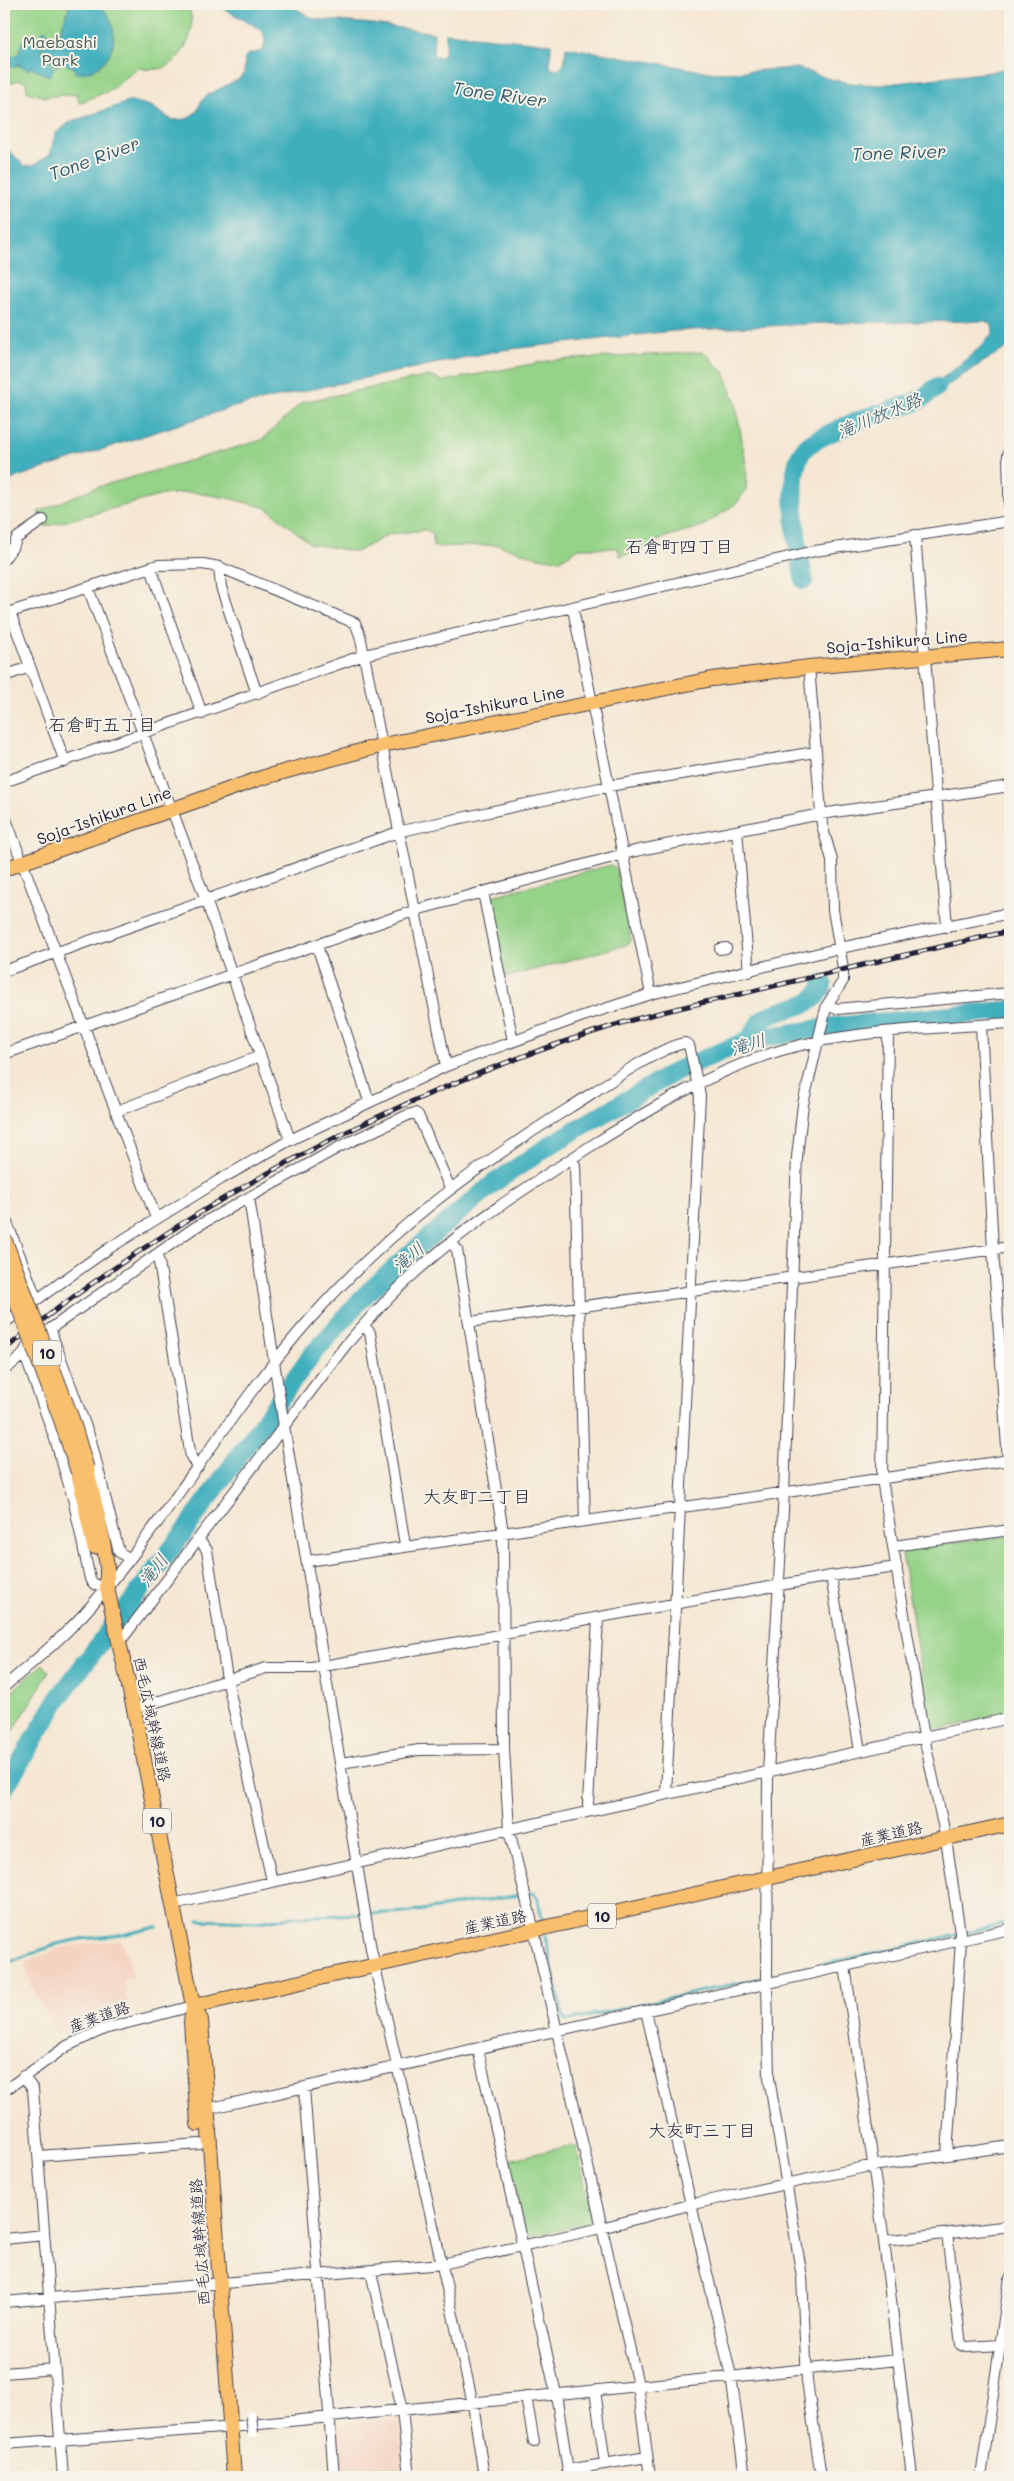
<svg xmlns="http://www.w3.org/2000/svg" width="1014" height="2481" viewBox="0 0 1014 2481" font-family="Mali,'Klee One',sans-serif">
<rect width="100%" height="100%" fill="#f7f3e8"/>
<filter id="ink" filterUnits="userSpaceOnUse"><feTurbulence type="fractalNoise" baseFrequency=".02" numOctaves="2"/><feDisplacementMap in="SourceGraphic" scale="10" xChannelSelector="R" yChannelSelector="G"/><feConvolveMatrix kernelMatrix="1 2 1 2 8 2 1 2 1" color-interpolation-filters="sRGB"/></filter>
<filter id="wash" filterUnits="userSpaceOnUse"><feTurbulence type="fractalNoise" baseFrequency=".0096" numOctaves="4" result="noise"/><feDisplacementMap in="SourceGraphic" scale="20" xChannelSelector="R" yChannelSelector="G"/><feGaussianBlur stdDeviation="1.12" result="paint"/><feColorMatrix in="noise" values="0 0 0 0 0 0 0 0 0 0 0 0 0 0 0 0 0 1.4 0 .05"/><feComposite in="paint" operator="in"/></filter>
<g filter="url(#wash)">
<rect width="100%" height="100%" fill="#f5e7d3"/>
<path fill="#f4d3c1" d="M121,1940l8,20 4,17 -10,1 6,29 -72,27 -26,-49 -7,-22 38,-16z
M401,2417l6,60h-70l-4,-52z"/>
<path fill="#95d388" stroke="#5c7a62" d="M4,4h182c13,19 2,46 -14,59 -9,8 -24,7 -34,5l-27,22 -32,13 -2,-9 -32,3 -18,-5 -1,-10 -7,-2 -15,5z
M704,352l20,20 11,28 12,70 -1,19 -9,14 -34,23 -35,10 -32,16 -16,4 -2,-8h-39l-19,12 -23,-3 -39,-12 -65,2v-14l-8,-3 -35,4 -34,18 -45,-8 -44,-36 -39,-10 -37,-6 -28,3 -119,32 -6,-15 53,-23 171,-49 40,-38 127,-26 14,5 110,-21z
M611,865l5,3 15,71 -2,5 -122,33 -3,-3 -15,-72 3,-6z
M1010,1536v177l-73,17 -8,-8 -27,-169 6,-5z
M43,1664l6,8 -45,74v-48z
M573,2145l4,3 15,69 -3,6 -59,14 -6,-4 -14,-70 3,-4z"/>
<path fill="#41afbd" stroke="#32687c" d="M70,4h28c30,22 15,71 -23,69v-5l-14,-6 -5,5c-9,-9 -18,-24 -13,-37l4,1 1,7 10,-1z
M215,4h73l26,15 60,5 60,9 -1,22 4,2h5l3,-6 1,-18 105,11 -1,23 5,3 5,-1 4,-5 2,-17 149,26 83,-5 32,11 22,4 27,2 111,-13 20,-5v279l-38,23 -48,33h-7c24,-27 54,-42 76,-69l-1,-9 -7,-3 -158,2 -154,8 -171,19 -185,38 -87,20 -213,69 -13,7v-336l4,1 16,17 10,-1 16,-11 5,-20 15,-12 61,-21 20,5 21,14 15,-1 10,-8 5,-11 5,-5 32,-16 5,-6 1,-16 4,-3 13,-3c4,-8 3,-13 0,-21z
M39,39l5,18 10,12 -5,7 -16,-7 -1,-3 -3,4 -10,-4 -1,-3 -2,4 -12,1 4,-12 10,-1 5,-14z"/>
<g fill="none" stroke-linecap="round" stroke-linejoin="round">
<path stroke="#41afbd" stroke-width="3" d="M199,1920l58,2 35,-5 118,-5 124,-19 4,6 5,24
M544,1932l19,84 4,5 443,-98
M4,1964l53,-20 24,-5 41,-4 35,-8"/>
<path stroke="#41afbd" stroke-width="19" d="M804,580c-6,-29 -20,-110 1,-132 8,-9 50,-26 62,-31 16,-5 32,-8 48,-15 8,-3 15,-10 22,-15
M749,1040c5,-8 8,-16 16,-22 18,-12 54,-9 58,-35
M4,1789l56,-93 119,-157 131,-182 56,-63 45,-41 83,-70 56,-38 130,-76 69,-29 79,-13 182,-17"/>
</g>
</g>
<g filter="url(#ink)">
<g fill="none" stroke-linecap="round" stroke-linejoin="round">
<defs>
<path id="minor" d="M1010,449l-2,5 2,70
M915,535l32,392
M4,559l10,-14 3,-7 26,-18
M219,567l2,20 36,107
M151,568l51,146
M88,588l118,312 84,240
M573,609l78,385
M10,612l55,150
M4,614l154,-49 45,-1 16,3 136,56 5,12 86,431
M809,667l13,158 10,35 1,50 10,58v13l-16,24 -3,11 -21,88 -6,53 -13,335 -16,280 -1,212 2,94 33,199 5,104 14,96
M4,676l26,-9
M4,782l360,-127 451,-104 195,-30
M4,814l152,404
M737,831l12,141
M483,892l30,149
M317,946l52,155
M720,949l6,-1
M4,971l397,-140 208,-45 206,-34
M827,1005l10,4 173,-16
M981,1025l12,224 15,212
M888,1033l-6,446 42,258 22,102 15,101 -14,215
M4,1054l412,-144 219,-59 186,-37 189,-28
M117,1111l143,-55
M572,1158l3,7 10,356
M249,1198l34,222 88,529 102,455 11,73
M4,1215l33,85
M451,1242l6,8 46,282 1,217 5,81 25,101 104,454 12,92
M155,1255l4,7 32,195 7,10
M4,1306l4,13
M469,1322l541,-75
M4,1323l104,-74 113,-70 69,-39 156,-74 134,-49 71,-23 189,-46 170,-35
M364,1325l6,8 35,212
M50,1329l41,112 28,111 11,7
M22,1356l5,5 28,78 18,59 17,81 4,5 13,4
M4,1370l18,-14 5,-9 23,-18 144,-101 147,-82 67,-31 7,-2 3,2 32,73
M199,1540l8,10 20,129 45,202
M893,1546l117,-16
M307,1561l703,-101
M831,1576l29,175
M119,1643l226,-297c26,-30 53,-59 83,-85 52,-45 109,-80 166,-117 60,-37 120,-74 188,-94 68,-20 157,-22 228,-27
M4,1687c30,-26 61,-51 87,-81 80,-91 140,-198 220,-288 75,-85 162,-150 258,-210 26,-16 89,-61 116,-65l4,2 11,51 -34,698
M134,1709l132,-41h46l519,-92 66,-9
M341,1763l78,-13 85,-1
M589,1810l-1,-6 10,-186
M173,1904l837,-186
M845,1966l39,275 28,236
M646,2011l85,365 14,101
M478,2049l78,345 13,83
M23,2076l10,13 30,388
M304,2088l30,389
M4,2091l63,-45 37,-17 89,-23
M207,2109l803,-180
M39,2156l161,-12
M947,2234l14,111 6,2 33,-2
M4,2239l40,-4
M884,2241l126,-15
M371,2272l31,138 7,67
M4,2302l438,-38 159,-36 92,-24 172,-37 145,-21
M4,2373l50,-4
M595,2390l10,74
M526,2397l8,45
M4,2444l217,-16 677,-68
M567,2470l80,-13
M981,2477l29,-199"/>
<path id="major" d="M4,869l257,-91 122,-33 329,-66 97,-12 201,-18
M87,1469l15,66 5,32v21l27,121 59,297 8,14 33,457
M78,1472l16,75
M193,2006l817,-182
M193,2006l-2,16 7,102"/>
</defs>
<use href="#minor" stroke="#424052" stroke-width="12"/>
<use href="#major" stroke="#424052" stroke-width="16"/>
<use href="#minor" stroke="#fff" stroke-width="10"/>
<use href="#major" stroke="#f9bf6d" stroke-width="14"/>
<defs>
<path id="rail" d="M4,1350c183,-147 393,-258 618,-327 44,-13 90,-22 135,-33 84,-20 168,-40 253,-59"/>
</defs>
<use href="#rail" stroke="#22223b" stroke-width="5"/>
<use href="#rail" stroke="#f7f3e8" stroke-width="3" stroke-dasharray="9" stroke-linecap="butt"/>
<defs>
<path id="minor-bridge" d="M251,2416l2,17"/>
<path id="major-bridge" d="M4,1238l68,181 15,50
M4,1269l57,151 17,52"/>
</defs>
<use href="#minor-bridge" stroke="#424052" stroke-width="12" stroke-linecap="butt"/>
<use href="#major-bridge" stroke="#424052" stroke-width="16" stroke-linecap="butt"/>
<use href="#minor-bridge" stroke="#fff" stroke-width="10"/>
<use href="#major-bridge" stroke="#f9bf6d" stroke-width="14"/>
</g>
</g>
<g text-anchor="middle" dominant-baseline="central" stroke-width="4" stroke-linejoin="round" paint-order="stroke">
<g fill="#f7f3e8" stroke="#62616f" stroke-width="1">
<rect x="33" y="1340.5" width="28" height="25" rx="4"/>
<rect x="143" y="1808.5" width="28" height="25" rx="4"/>
<rect x="588" y="1903.5" width="28" height="25" rx="4"/>
</g>
<g font-size="15" font-weight="bold" fill="#22223b">
<text x="47" y="1353">10</text>
<text x="157" y="1821">10</text>
<text x="602" y="1916">10</text>
</g>
<g font-size="16" fill="#445752" stroke="#f7f3e8">
<text x="60" y="41">Maebashi<tspan x="60" dy="18">Park</tspan></text>
</g>
<g font-size="16" fill="#22223b" stroke="#f7f3e8">
<text transform="translate(897 641) rotate(-5)">Soja-Ishikura Line</text>
<text transform="translate(495 704) rotate(-11)">Soja-Ishikura Line</text>
<text transform="translate(104 815) rotate(-20)">Soja-Ishikura Line</text>
<text transform="translate(153 1719) rotate(78)">西毛広域幹線道路</text>
<text transform="translate(891 1833) rotate(-13)">産業道路</text>
<text transform="translate(495 1921) rotate(-12)">産業道路</text>
<text transform="translate(99 2016) rotate(-20)">産業道路</text>
<text transform="translate(199 2242) rotate(-94)">西毛広域幹線道路</text>
</g>
<g font-size="18" font-style="italic" fill="#2e5a6f" stroke="#f7f3e8">
<text transform="translate(500 94) rotate(8)">Tone River</text>
<text transform="translate(899 152) rotate(-2)">Tone River</text>
<text transform="translate(94 158) rotate(-20)">Tone River</text>
<text transform="translate(879 415) rotate(-23)">滝川放水路</text>
<text transform="translate(748 1044) rotate(-17)">滝川</text>
<text transform="translate(408 1257) rotate(-41)">滝川</text>
<text transform="translate(153 1570) rotate(-53)">滝川</text>
</g>
<g font-size="18" fill="#22223b" stroke="#f7f3e8">
<text x="679" y="546">石倉町四丁目</text>
<text x="102" y="724">石倉町五丁目</text>
<text x="477" y="1496">大友町二丁目</text>
<text x="702" y="2130">大友町三丁目</text>
</g>
</g>
<rect width="1014" height="2481" fill="none" stroke="#f7f3e8" stroke-width="20"/>
</svg>
